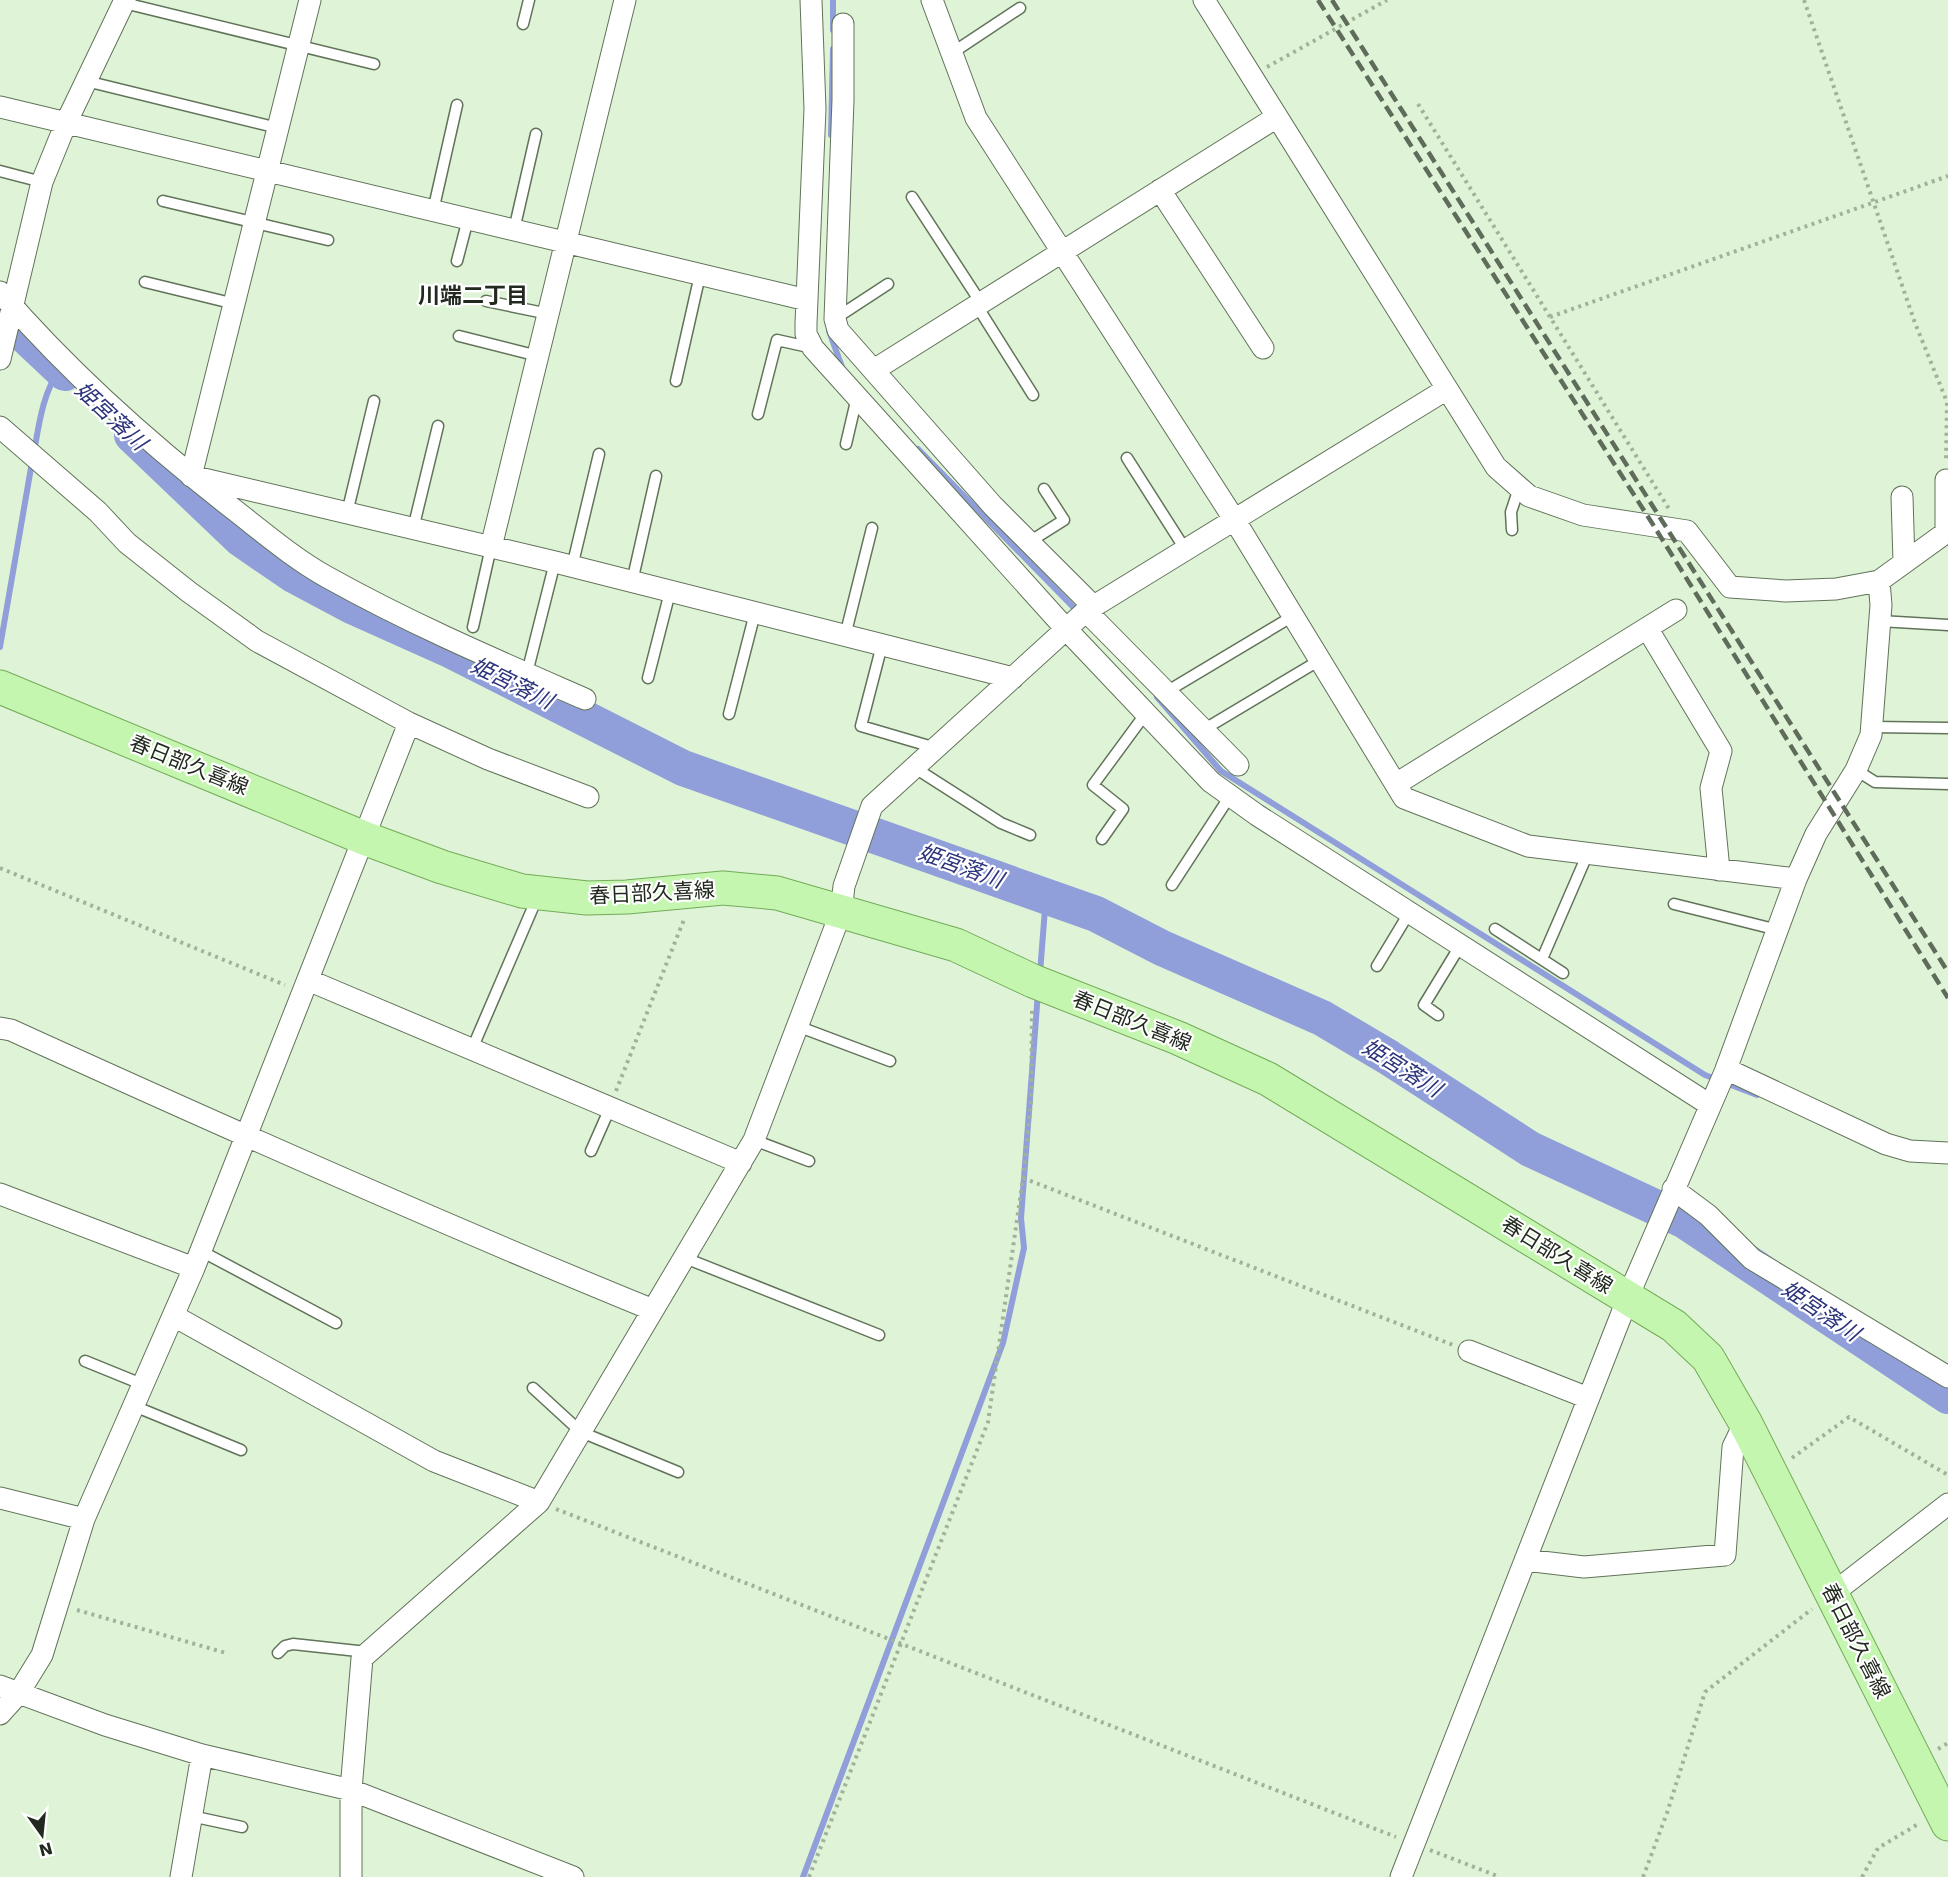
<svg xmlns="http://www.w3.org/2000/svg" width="1948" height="1877" viewBox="0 0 1948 1877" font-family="'DejaVu Sans','Noto Sans JP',sans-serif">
<rect width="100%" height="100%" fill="#dff4d7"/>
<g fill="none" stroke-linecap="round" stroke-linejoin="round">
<path stroke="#909ed9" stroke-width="6" d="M833,30v-30
M831,135l2,-86
M829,331l13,36
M918,449l161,164
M34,452c5,-28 9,-60 26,-83
M0,647l32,-185
M1157,697l64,74 484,304 52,20
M1040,973l6,-77
M803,1877l200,-534 21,-95 -3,-30 17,-226"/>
<path stroke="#909ed9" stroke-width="36" d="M0,312l65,61
M132,435l109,104 51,35 60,32 96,43 235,119 413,146 66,34 160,70 66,39 142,92 155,72 263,175"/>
<defs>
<path id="lane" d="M124,3l250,61
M523,24l6,-24
M952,53l68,-45
M86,81l192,47
M0,171l42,11
M912,197l69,106
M163,201l165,39
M433,211l24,-106
M514,230l22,-96
M457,261l11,-42
M145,282l90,22
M486,301l63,13
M977,306l56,89
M836,318l52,-34
M459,336l79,20
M676,381l24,-106
M758,414l19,-74 36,8
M846,444l11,-47
M1127,458l58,91
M347,513l27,-112
M413,529l25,-103
M1512,530l-1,-18 8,-24
M1029,542l35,-22 -20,-31
M572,567l27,-113
M632,582l24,-106
M1880,621l68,4
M473,627l18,-80
M845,636l27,-108
M882,645l-21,81 75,22
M527,673l28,-111
M648,678l22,-86
M1166,692l127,-76
M729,714l26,-101
M1871,727l77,1
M1203,730l117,-70
M915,768l86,55 29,12
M1856,770l19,12 73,2
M1102,839l21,-30 -30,-24 53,-72
M1172,885l58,-89
M1674,904l104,26
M1495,929l68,44
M1542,959l46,-106
M1377,966l32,-53
M1438,1015l-14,-10 36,-59
M797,1026l93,35
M472,1049l65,-151
M754,1140l55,21
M591,1151l19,-43
M201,1251l135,72
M685,1258l194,77
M85,1361l59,24
M533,1388l48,44 97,40
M134,1406l107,44
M278,1653l7,-7 8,-2 74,8
M191,1816l51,11"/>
<path id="street" d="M310,0l-119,476 364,86 458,116
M811,0l4,109 -9,214v11l7,14 253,281 145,153 46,33 453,290
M932,0l44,118 258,401 170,279 124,48 268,33
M1204,0l292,467 33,29 54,19 104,16 43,56 56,4 50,-2 43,-8 69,-50
M843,24v76l-8,219 3,11 155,176 99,99
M0,107l807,193
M1160,190l103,158
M0,292c68,79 150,152 232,216 31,24 61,50 95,69 84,47 171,84 258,122
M0,359l42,-177 24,-59 59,-123
M874,370l403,-253
M0,427l98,85 29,31 62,49 68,49 152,82 79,36 100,38
M1946,480v51
M1902,497l2,65
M491,547l134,-547
M1086,611l152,154
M1647,628l74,123 -10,37 8,82
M1396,784l280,-174
M308,980l433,183
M0,1028l11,2c213,97 426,192 642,280
M1726,1069l160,75 24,7 38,2
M1673,1189l35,26 44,44 196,118
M0,1194l194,74
M174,1316l260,145 105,41
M1469,1351l119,47
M0,1498l84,21
M1525,1560l59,7 141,-12 8,-108 12,-25
M1832,1594l116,-90
M0,1686l105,39 97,30 149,35 222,87
M0,1714l18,-20 24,-39 42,-136 110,-251 215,-545
M181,1877l21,-122
M351,1877v-87l11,-132 177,-156 215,-362 87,-228 3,-26 28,-80 214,-195 361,-222
M1401,1877l232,-592 92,-213 71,-193 20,-45 40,-64 15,-35 10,-130 -2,-24"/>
<path id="primary" d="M0,687l364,151 78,29 80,24 65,7 40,-1 96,-9 54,5 179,52 77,36 145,57 90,41 406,247 34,32 37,64 203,402"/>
</defs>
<use href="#lane" stroke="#617359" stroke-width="13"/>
<use href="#street" stroke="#617359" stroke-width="23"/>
<use href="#primary" stroke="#73ab5a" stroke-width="35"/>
<path stroke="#a1b29b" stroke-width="4" stroke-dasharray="3 4.5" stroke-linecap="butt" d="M1804,0l111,323 32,79 -1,59
M1267,67l120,-67
M1418,104l251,405
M1550,317l398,-141
M0,868l285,117
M616,1091l69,-174
M1023,1178l430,167
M1792,1458l57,-41 99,58
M556,1509l840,328
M77,1610l149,43
M1938,1749l10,-6
M1430,1850l70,27
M809,1877l179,-455 35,-244 8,-76 1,-93
M1643,1877l24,-64 38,-121 107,-83
M1862,1877l16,-29 42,-25"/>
<use href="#lane" stroke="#fff" stroke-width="10"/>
<use href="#street" stroke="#fff" stroke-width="21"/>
<use href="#primary" stroke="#c5f6af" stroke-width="33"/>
<path stroke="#5f6c5b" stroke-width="4.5" stroke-dasharray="12 6" stroke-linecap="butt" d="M1318,0l334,523 296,475
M1332,0l616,972"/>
</g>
<g text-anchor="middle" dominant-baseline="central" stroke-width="4.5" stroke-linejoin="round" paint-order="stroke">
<g font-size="21" fill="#222a1f" stroke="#fff">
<text transform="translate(189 765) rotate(22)">春日部久喜線</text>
<text transform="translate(652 893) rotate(-3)">春日部久喜線</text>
<text transform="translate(1132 1021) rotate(22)">春日部久喜線</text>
<text transform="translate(1557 1255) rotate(32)">春日部久喜線</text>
<text transform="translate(1856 1641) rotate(63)">春日部久喜線</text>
</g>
<g font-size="22" font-weight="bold" fill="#222a1f" stroke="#fff">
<text x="473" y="295">川端二丁目</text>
</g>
<g font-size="22" font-style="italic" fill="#2c347b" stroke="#fff">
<text transform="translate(111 416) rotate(43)">姫宮落川</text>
<text transform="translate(512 683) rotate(26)">姫宮落川</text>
<text transform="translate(961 866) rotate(20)">姫宮落川</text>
<text transform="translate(1402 1068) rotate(32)">姫宮落川</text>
<text transform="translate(1821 1311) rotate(34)">姫宮落川</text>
</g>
</g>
<g transform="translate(42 1835) rotate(165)" stroke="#ffffff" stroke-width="4.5" paint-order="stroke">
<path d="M0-4.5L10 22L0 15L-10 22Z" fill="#222a1f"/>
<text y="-9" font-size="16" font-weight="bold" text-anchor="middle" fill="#222a1f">N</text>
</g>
</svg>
